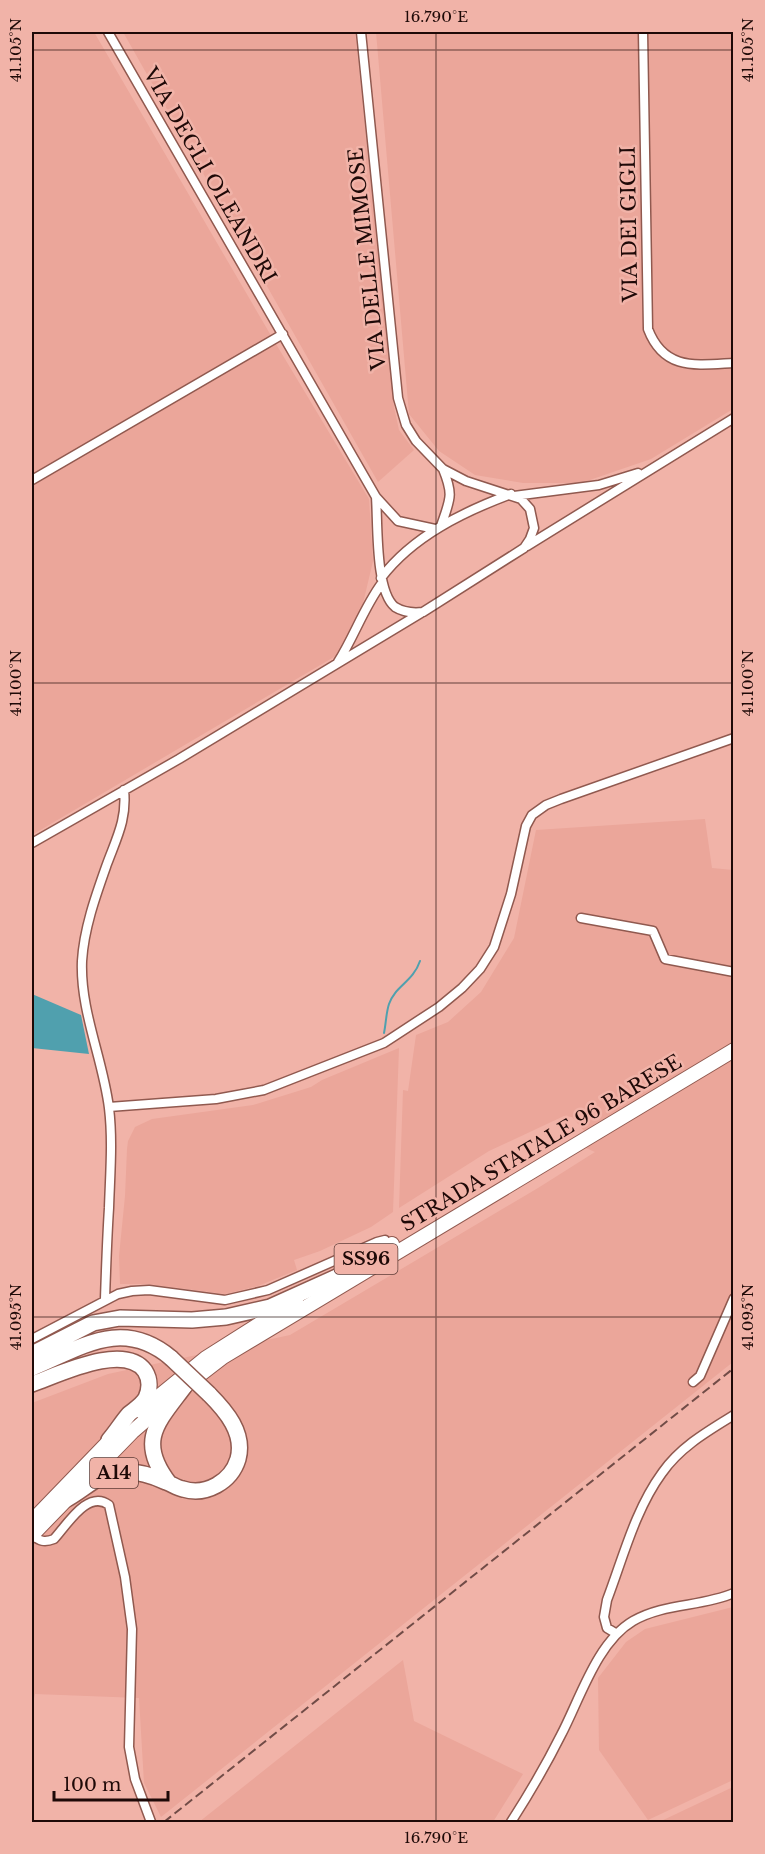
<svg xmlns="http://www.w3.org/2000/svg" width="765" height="1854" viewBox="0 0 765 1854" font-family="'Libre Baskerville',serif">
<rect width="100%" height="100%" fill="#f1b3a8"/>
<path fill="#eba69a" d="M32,32h62l179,307 96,160 4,62 -12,51 -22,42 -307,181z
M123,32h232l39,375 5,23 15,20 -36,32z
M376,32h357v377l-82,50 -70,24h-58l-48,-8 -36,-24 -30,-37z
M705,819l7,49 21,2v492l-572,455 -17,-34 -5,-85 -104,-4 -3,12v-303l76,-29 182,-39 248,-147 57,-36 -9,-4 8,-6 -22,-25 -8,-1 -75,35 -90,57 4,-118 5,1 8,-56 32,-13 33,-30 33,-54 22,-108z
M399,1048l-6,164 -22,15 -51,24 -26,9 3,10 -39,16 -33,8 -77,-10h-28l-1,-28 6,-60 2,-47 1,-8 7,-14 17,-8 101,-14 58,-18 11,-7z
M733,1607v173l-85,40 -49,-70 -1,-72 28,-36 19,-13z
M403,1660l11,61 109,53 -30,48h-294z
M733,1787v35h-74z"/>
<path fill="#50a0ae" d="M32,994l49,21 8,39 -57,-6z"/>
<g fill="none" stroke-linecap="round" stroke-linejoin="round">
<path stroke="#50a0ae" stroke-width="2" d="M384,1033c2,-9 2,-20 5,-29 6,-18 24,-22 31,-43"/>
<defs>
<path id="minor" d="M108,32l268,465 22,24 37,8
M361,32l37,366 8,27 10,16 27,28 23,12 55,18 9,10 4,19 -4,11 -6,9 -101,64c-9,1 -20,0 -28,-5 -20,-16 -17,-84 -19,-110
M643,32l5,297c16,42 48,36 86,34
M32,480l251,-146
M514,496l85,-11 39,-12
M441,526c9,-27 13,-30 2,-57
M527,546l207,-128
M381,578c32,-42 82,-66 130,-84
M338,662c16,-25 26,-55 44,-79
M32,843l147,-84 242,-146
M581,918l72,13 12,28 69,13
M109,1107l107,-8 48,-9 120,-47 55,-36 23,-19 18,-19 14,-22 17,-53 15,-68 6,-11 14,-10 15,-6 173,-61
M105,1299c1,-30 2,-60 4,-91 1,-33 4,-67 0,-100 -6,-49 -29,-97 -27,-147 2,-33 14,-66 25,-97 10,-27 20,-45 17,-74
M32,1339l86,-45 14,-3 17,-1 76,10 43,-10 109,-48 8,-2 3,6
M693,1382l7,-6 34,-78
M32,1535c8,6 12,8 22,4 13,-14 34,-50 55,-34l16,72 7,52 -3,118 6,32 16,43
M617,1634l-10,-6 -3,-11 3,-17c16,-42 28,-90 55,-127 18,-26 46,-42 72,-58
M511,1822c18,-28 35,-57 50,-87 19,-36 36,-93 72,-114 31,-18 68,-14 101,-28"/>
<path id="primary" d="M331,1280l61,-36
M141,1411l65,-53 90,-57
M32,1521l84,-87
M32,1535l100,-103 52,-45 39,-30 511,-307"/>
<path id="motorway" d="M32,1354l61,-31 27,-5 72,2 34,-3 44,-10 69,-31
M32,1368c49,-20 90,-51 139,-10
M32,1384c26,-9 92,-42 113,-13 5,8 5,18 1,27 -4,7 -11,11 -17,16 -7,8 -13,18 -20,26
M169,1483c-32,-42 -12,-60 15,-96
M65,1500c18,-9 31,-25 52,-28 17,-2 34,3 49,10 6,2 11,6 17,7 23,7 48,-7 55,-30 7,-26 -12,-48 -29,-65"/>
</defs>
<use href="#minor" stroke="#90594f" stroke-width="11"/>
<use href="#primary" stroke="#90594f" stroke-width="16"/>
<use href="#motorway" stroke="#90594f" stroke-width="18"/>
<use href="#minor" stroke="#fff" stroke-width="8"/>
<use href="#primary" stroke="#fff" stroke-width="14"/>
<use href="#motorway" stroke="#fff" stroke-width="15"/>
<path stroke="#714c47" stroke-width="2" stroke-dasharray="9 4.5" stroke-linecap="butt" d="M164,1822l570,-454"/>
<defs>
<path id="motorway-bridge" d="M171,1358l38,36"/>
</defs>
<use href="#motorway-bridge" stroke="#90594f" stroke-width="18" stroke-linecap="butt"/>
<use href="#motorway-bridge" stroke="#fff" stroke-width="15"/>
</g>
<path fill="none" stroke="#1e0907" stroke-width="1.5" stroke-opacity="0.45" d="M436,32v1790M32,50h702M32,683h702M32,1317h702"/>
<g text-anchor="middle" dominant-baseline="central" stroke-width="5" stroke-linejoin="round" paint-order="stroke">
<g fill="#f1b3a8" stroke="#5d3c37" stroke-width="1.5">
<rect x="334.5" y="1244" width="63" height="30" rx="4.5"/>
<rect x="90" y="1458" width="48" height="30" rx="4.5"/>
</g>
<g font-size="18" font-weight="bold" fill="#1e0907">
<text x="366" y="1259">SS96</text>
<text x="114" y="1473">A14</text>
</g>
<g font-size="20" fill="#1e0907" stroke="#f1b3a8">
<text transform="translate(210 175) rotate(60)">VIA DEGLI OLEANDRI</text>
<text transform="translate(629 224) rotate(-91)">VIA DEI GIGLI</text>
<text transform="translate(367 259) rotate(-96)">VIA DELLE MIMOSE</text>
<text transform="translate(541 1143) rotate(-31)">STRADA STATALE 96 BARESE</text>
</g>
</g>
<rect width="765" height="1854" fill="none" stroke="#f1b3a8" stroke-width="66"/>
<path d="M54 1791v9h114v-9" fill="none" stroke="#1e0907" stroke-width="3"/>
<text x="63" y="1791" font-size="18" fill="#1e0907" stroke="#f1b3a8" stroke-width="4.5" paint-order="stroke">100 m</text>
<rect x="33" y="33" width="699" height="1788" fill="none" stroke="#1e0907" stroke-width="2"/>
<g font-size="15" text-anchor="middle" fill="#1e0907">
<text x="436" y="22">16.790°E</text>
<text transform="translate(16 50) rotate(-90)" y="5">41.105°N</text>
<text transform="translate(748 50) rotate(-90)" y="5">41.105°N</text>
<text transform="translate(16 683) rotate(-90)" y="5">41.100°N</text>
<text transform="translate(748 683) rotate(-90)" y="5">41.100°N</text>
<text transform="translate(16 1317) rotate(-90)" y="5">41.095°N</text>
<text transform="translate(748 1317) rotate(-90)" y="5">41.095°N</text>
<text x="436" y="1843">16.790°E</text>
</g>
</svg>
